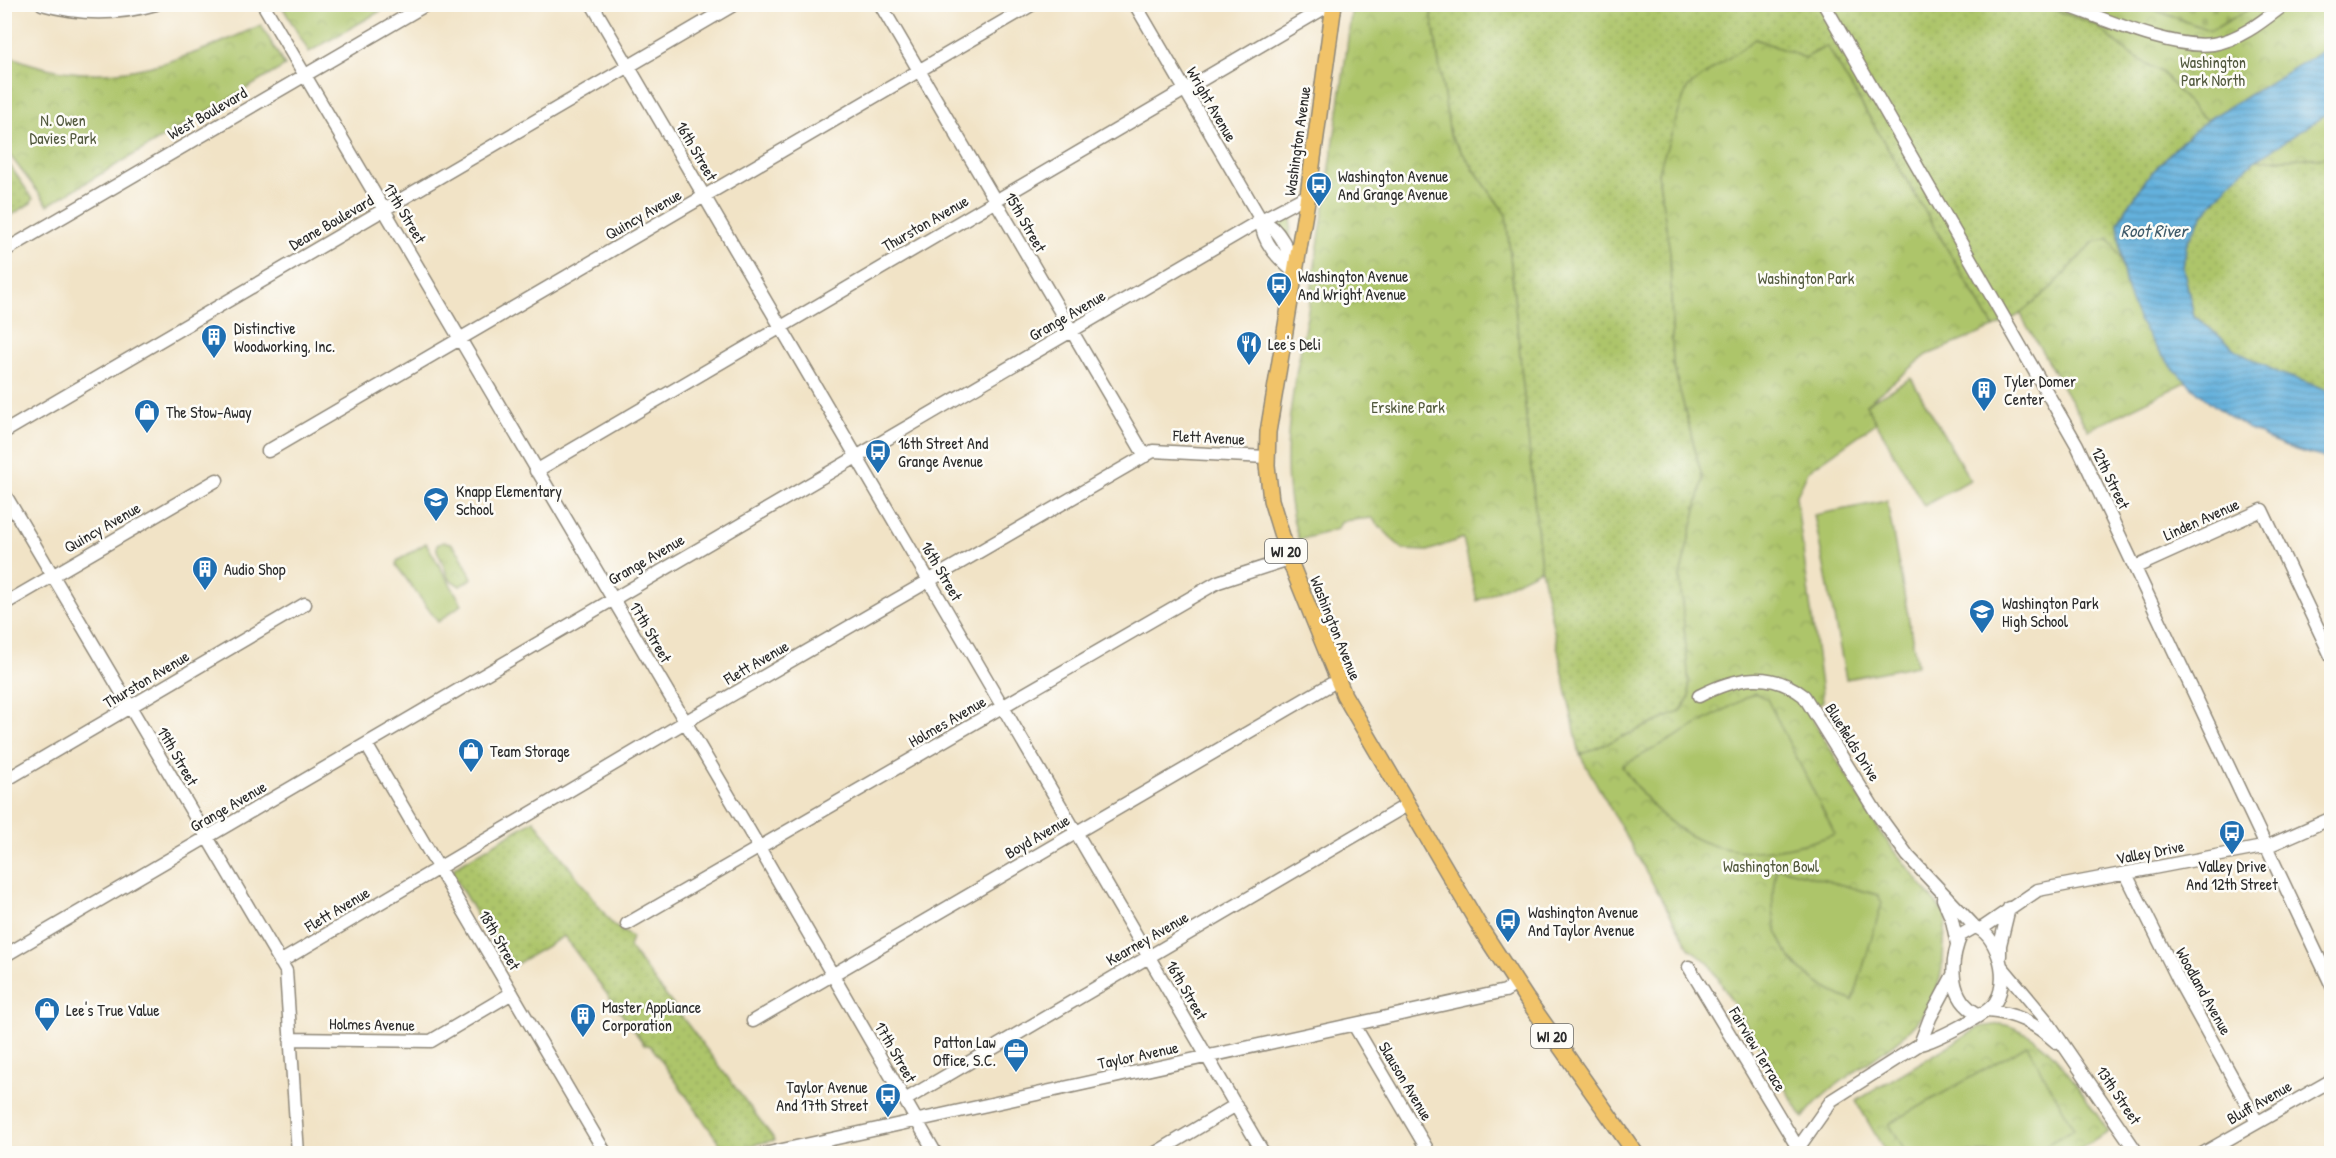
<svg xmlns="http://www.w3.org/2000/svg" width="2336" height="1158" viewBox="0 0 2336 1158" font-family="'Patrick Hand',sans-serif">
<defs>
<pattern id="grass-dots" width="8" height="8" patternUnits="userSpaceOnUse" patternTransform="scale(1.5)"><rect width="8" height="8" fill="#adc56b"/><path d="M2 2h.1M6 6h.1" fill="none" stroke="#95a95d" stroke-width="1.8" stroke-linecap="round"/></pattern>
<pattern id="cemetery-stones" width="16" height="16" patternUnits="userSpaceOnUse" patternTransform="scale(1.5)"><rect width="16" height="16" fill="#adc56b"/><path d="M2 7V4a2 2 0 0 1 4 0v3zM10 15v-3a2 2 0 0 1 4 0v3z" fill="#95a95d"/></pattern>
<pattern id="park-crowns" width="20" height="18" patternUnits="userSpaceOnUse" patternTransform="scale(1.5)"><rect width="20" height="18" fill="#adc56b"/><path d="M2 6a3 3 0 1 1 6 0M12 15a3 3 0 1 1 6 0" fill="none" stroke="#95a95d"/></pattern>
<pattern id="water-rules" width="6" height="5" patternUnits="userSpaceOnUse" patternTransform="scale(1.5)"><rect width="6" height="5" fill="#64b1dd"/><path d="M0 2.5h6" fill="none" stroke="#5390b3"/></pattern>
</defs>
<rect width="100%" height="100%" fill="#fdfcf7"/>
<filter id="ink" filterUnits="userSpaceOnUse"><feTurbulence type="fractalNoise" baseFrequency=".0167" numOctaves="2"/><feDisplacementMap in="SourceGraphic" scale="12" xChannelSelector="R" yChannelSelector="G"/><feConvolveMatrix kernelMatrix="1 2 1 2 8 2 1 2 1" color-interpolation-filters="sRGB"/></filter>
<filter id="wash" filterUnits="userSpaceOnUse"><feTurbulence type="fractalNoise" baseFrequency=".008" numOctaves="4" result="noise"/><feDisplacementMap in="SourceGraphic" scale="24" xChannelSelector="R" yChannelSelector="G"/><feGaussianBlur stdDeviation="1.35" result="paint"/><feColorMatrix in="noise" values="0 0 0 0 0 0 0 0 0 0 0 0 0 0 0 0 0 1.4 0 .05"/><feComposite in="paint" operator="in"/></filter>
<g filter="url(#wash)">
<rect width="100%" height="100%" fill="#f1e3c6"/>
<path fill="url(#grass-dots)" stroke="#6c784b" stroke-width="1.5" d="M1430,5h611l53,19 36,30 33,19 31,37 13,10 -30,26 -30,32 -29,44 3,38 -12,-21 -15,3 -41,44 -36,30 -23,12 -167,-282 -22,12 -50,-19 -97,134 12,79 3,112 30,116 -23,97 10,120 -10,15 -100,43 -39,-186 -35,-354 -56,-80z
M4,157l29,42 -2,4 -26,16z
M2331,157v234l-52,-18 -38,-19 -47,-39 -11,-48 4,-25 17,-28 27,-33 25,-21z
M1293,210v1l-4,29 -13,-20z
M534,820l79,105 19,12 -3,10 146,193 -50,11 -74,-105 -7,-2 -80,-108 -56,33 -56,-96 3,-6z"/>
<path fill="url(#cemetery-stones)" stroke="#6c784b" stroke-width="1.5" d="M2141,5h115l-45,26z"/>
<path fill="url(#park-crowns)" stroke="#6c784b" stroke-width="1.5" d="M289,4h102v1l-82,47 -26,-44z
M1352,5h78l20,130 56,80 35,354 -64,32 -14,-63 -35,13 -25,-1 -31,-32 -30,3 -5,8 -38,11c-27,-80 -2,-162 11,-242 15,-98 31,-196 42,-293z
M2041,5h100l70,26 45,-26h75v41l-124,74 -13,-10 -31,-37 -33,-19 -36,-30z
M261,25l24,41 -237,139 -43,-56v-95c91,41 171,10 256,-29z
M1755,39l50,19 22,-12 167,282 -67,27 -61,49 10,19 -68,48 -12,26 27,204 -15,11 75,124 64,81c-5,22 -1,46 -9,68 -22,66 -97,81 -135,133l-95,-156 -18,-13 -110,-194 100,-43 10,-15 -10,-120 23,-97 -30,-116 -3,-112 -12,-79 29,-85z
M2331,111v46l-75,3 66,-45z
M2109,239l12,21 5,27 34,66 28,28 -100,49 -68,-116 33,-28 41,-44z
M443,542l8,1 9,11 12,24 -12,8 -11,-7 -12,-29v-5z
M2001,1024c52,10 79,69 108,108l-36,21h-187l-30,-52 124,-74z"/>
<path fill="#adc56b" stroke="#6c784b" stroke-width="1.5" d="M1911,378l59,102 -46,26 -58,-102z
M1887,501l30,164 -71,14 -32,-164z
M426,543l36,61 -24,18 -42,-57 1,-4z
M1755,693l12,6 68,135c-94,35 -158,19 -213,-68z
M1777,867l101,28 4,8 -29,98c-62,-24 -92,-67 -76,-134z
M2027,1045l47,84 -42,24h-126l-17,-29z"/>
<path fill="url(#water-rules)" stroke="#486e84" stroke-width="1.5" d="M2331,46v65l-75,49 -25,21 -27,33 -17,28 -4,25 11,49 48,38 37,19 52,18v69c-19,-6 -42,-10 -61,-20 -60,-30 -127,-86 -144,-154 -5,-21 -6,-43 -8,-64l29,-44 30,-32 30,-26z"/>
</g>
<g filter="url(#ink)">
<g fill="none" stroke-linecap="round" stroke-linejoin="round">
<defs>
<path id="minor" d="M42,4c38,11 76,11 114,0
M263,4l490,833 183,317
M592,4l672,1150
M880,4l265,452
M1135,4l126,216c1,23 18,39 34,53
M1824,4l253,441 255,541
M2063,4c39,14 110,46 150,40 27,-4 51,-24 72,-40
M1261,220c20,8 28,32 34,52
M4,251l423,-247
M4,432l731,-428
M268,451l765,-447
M536,471l795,-467
M4,493l282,478 12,183
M2136,567l126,-57 70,148
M4,604l213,-124
M1699,696c35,-18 71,-27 105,0l72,116 32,44 67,71
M366,744l240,410
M4,781l301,-177
M2126,874l53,107 78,141
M1943,899l9,21 5,24
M627,924l591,-342 71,-23
M1981,929l57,-39 230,-44 64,-28
M4,956l1257,-736 47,-25
M2000,956v-11l9,-37
M280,962l405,-240 468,-271 113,6
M1689,967l109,181
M2002,967l45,54 91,133
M1987,1011c28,2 48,12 69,31
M753,1021l585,-341
M1354,1025l76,129
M290,1039l141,2 81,-48
M1920,1044l10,-26 23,-43
M905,1100l502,-295
M764,1154l741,-163 12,-7
M1154,1154l82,-49
M1794,1154l38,-54 88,-56c16,-4 69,-30 76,-43 8,-13 7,-33 2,-46 -4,-11 -11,-24 -23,-28l-14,8c-12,28 -12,64 17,79
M2202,1154l130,-74"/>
<path id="major" d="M1334,4l-26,191 -40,237 -1,33 4,35 18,59 55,136 137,234 45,69 110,156"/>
</defs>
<use href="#minor" stroke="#8e8778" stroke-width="15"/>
<use href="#major" stroke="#8e8778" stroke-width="18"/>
<use href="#minor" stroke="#fff" stroke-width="12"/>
<use href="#major" stroke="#f1c369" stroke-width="15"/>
</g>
</g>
<defs>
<symbol id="bus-pin" viewBox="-11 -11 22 30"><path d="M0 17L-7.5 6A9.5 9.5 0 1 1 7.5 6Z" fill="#1f6fb2" stroke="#fdfcf7"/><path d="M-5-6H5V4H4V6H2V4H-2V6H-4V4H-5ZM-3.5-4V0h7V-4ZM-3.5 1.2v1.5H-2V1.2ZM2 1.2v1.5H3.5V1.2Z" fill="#fff"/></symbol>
<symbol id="building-pin" viewBox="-11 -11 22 30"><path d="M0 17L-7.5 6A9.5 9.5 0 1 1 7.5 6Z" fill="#1f6fb2" stroke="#fdfcf7"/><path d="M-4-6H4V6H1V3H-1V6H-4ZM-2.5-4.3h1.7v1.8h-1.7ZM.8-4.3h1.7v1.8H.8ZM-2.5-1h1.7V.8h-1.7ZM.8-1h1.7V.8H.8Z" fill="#fff"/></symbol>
<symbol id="restaurant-pin" viewBox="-11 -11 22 30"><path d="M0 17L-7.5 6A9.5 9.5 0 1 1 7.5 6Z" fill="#1f6fb2" stroke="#fdfcf7"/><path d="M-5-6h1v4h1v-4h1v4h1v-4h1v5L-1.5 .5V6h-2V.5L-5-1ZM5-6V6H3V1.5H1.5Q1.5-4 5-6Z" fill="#fff"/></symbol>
<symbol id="shop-pin" viewBox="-11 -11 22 30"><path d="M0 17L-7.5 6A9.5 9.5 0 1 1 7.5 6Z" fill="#1f6fb2" stroke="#fdfcf7"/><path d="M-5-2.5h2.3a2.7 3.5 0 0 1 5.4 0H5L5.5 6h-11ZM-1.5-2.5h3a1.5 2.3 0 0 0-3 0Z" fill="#fff"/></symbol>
<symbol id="school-pin" viewBox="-11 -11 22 30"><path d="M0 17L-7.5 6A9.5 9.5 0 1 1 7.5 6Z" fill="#1f6fb2" stroke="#fdfcf7"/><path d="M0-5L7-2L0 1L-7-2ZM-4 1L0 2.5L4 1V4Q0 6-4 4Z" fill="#fff"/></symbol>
<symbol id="office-pin" viewBox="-11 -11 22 30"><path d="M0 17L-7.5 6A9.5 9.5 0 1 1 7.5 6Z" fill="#1f6fb2" stroke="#fdfcf7"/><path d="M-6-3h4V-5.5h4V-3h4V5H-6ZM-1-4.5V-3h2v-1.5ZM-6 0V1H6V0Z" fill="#fff"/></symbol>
</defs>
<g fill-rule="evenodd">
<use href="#bus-pin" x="1304" y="170" width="30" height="40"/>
<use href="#bus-pin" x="1264" y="270" width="30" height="40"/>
<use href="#building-pin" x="199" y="322" width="30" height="40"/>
<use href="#restaurant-pin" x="1234" y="329" width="30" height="40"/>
<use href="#building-pin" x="1969" y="375" width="30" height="40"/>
<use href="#shop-pin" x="132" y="397" width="30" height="40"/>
<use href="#bus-pin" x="863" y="437" width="30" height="40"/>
<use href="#school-pin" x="421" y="485" width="30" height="40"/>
<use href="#building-pin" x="190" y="554" width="30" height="40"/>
<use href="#school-pin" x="1967" y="597" width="30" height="40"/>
<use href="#shop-pin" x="456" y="736" width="30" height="40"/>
<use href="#bus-pin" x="2217" y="818" width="30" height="40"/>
<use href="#bus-pin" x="1493" y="906" width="30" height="40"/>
<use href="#shop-pin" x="32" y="995" width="30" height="40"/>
<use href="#building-pin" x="568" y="1001" width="30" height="40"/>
<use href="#office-pin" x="1001" y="1036" width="30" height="40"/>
<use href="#bus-pin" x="873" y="1081" width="30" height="40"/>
</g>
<g text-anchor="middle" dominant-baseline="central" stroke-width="5" stroke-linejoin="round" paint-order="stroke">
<g fill="#fdfcf7" stroke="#6a6a68" stroke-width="1.5">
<rect x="1265" y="539" width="42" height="24" rx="4.5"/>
<rect x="1531" y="1024" width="42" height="24" rx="4.5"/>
</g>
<g font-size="15" font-weight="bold" fill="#2b2b2b">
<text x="1286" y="551">WI 20</text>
<text x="1552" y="1036">WI 20</text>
</g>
<g font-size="16" fill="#52593e" stroke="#fdfcf7">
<text x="2213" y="62">Washington<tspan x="2213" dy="18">Park North</tspan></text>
<text x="63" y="120">N. Owen<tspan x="63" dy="18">Davies Park</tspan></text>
<text x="1806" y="278">Washington Park</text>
<text x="1408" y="407">Erskine Park</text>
<text x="1771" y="866">Washington Bowl</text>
</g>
<g font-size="16" fill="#2b2b2b" stroke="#fdfcf7">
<text transform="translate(1212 104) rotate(60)">Wright Avenue</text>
<text transform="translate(207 113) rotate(-30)">West Boulevard</text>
<text transform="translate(1297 141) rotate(-82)">Washington Avenue</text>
<text transform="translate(697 151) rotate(60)">16th Street</text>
<text transform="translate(405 213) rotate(59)">17th Street</text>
<text transform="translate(643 214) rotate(-30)">Quincy Avenue</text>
<text transform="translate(331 222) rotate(-30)">Deane Boulevard</text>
<text transform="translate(1026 222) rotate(60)">15th Street</text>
<text transform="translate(925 223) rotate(-30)">Thurston Avenue</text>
<text transform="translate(1067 315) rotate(-30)">Grange Avenue</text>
<text transform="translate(1209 437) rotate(3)">Flett Avenue</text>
<text transform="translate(2111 478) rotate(64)">12th Street</text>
<text transform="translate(2201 519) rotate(-24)">Linden Avenue</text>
<text transform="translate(102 527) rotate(-30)">Quincy Avenue</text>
<text transform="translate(646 559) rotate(-30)">Grange Avenue</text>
<text transform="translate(942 571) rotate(60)">16th Street</text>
<text transform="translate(1336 628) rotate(68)">Washington Avenue</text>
<text transform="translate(651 632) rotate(60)">17th Street</text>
<text transform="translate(756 662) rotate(-30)">Flett Avenue</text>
<text transform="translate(146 679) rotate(-31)">Thurston Avenue</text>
<text transform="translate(947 721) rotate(-30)">Holmes Avenue</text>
<text transform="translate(1853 742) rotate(58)">Bluefields Drive</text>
<text transform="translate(178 756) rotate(60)">19th Street</text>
<text transform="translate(228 806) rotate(-30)">Grange Avenue</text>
<text transform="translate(1037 836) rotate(-30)">Boyd Avenue</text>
<text transform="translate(2150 852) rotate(-11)">Valley Drive</text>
<text transform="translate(337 909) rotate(-31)">Flett Avenue</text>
<text transform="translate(1147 938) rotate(-30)">Kearney Avenue</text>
<text transform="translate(500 940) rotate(60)">18th Street</text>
<text transform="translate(1187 990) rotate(60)">16th Street</text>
<text transform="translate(2204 991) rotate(61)">Woodland Avenue</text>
<text transform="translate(372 1024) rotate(1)">Holmes Avenue</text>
<text transform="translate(1758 1049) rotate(59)">Fairview Terrace</text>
<text transform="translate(896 1052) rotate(60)">17th Street</text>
<text transform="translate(1138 1055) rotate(-12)">Taylor Avenue</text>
<text transform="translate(1406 1081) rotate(59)">Slauson Avenue</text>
<text transform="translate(2119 1095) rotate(56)">13th Street</text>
<text transform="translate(2259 1102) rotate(-30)">Bluff Avenue</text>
</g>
<g font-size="16" fill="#2b2b2b" stroke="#fdfcf7" text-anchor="start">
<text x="1338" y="176">Washington Avenue<tspan x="1338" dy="18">And Grange Avenue</tspan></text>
<text x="1298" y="276">Washington Avenue<tspan x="1298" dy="18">And Wright Avenue</tspan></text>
<text x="234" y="328">Distinctive<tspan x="234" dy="18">Woodworking, Inc.</tspan></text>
<text x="1268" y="344">Lee's Deli</text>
<text x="2004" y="381">Tyler Domer<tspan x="2004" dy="18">Center</tspan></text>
<text x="166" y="412">The Stow-Away</text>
<text x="898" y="443">16th Street And<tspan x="898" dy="18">Grange Avenue</tspan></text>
<text x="456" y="491">Knapp Elementary<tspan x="456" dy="18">School</tspan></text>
<text x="224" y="569">Audio Shop</text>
<text x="2002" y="603">Washington Park<tspan x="2002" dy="18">High School</tspan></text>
<text x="490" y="751">Team Storage</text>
<text x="2232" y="866" text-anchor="middle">Valley Drive<tspan x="2232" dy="18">And 12th Street</tspan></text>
<text x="1528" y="912">Washington Avenue<tspan x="1528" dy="18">And Taylor Avenue</tspan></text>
<text x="602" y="1007">Master Appliance<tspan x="602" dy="18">Corporation</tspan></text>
<text x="66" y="1010">Lee's True Value</text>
<text x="996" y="1042" text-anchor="end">Patton Law<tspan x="996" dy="18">Office, S.C.</tspan></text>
<text x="868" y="1087" text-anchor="end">Taylor Avenue<tspan x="868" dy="18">And 17th Street</tspan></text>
</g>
<g font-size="18" font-style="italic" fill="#3f5a69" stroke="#fdfcf7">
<text x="2154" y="230">Root River</text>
</g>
</g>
<rect width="2336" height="1158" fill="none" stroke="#fdfcf7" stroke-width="24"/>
</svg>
